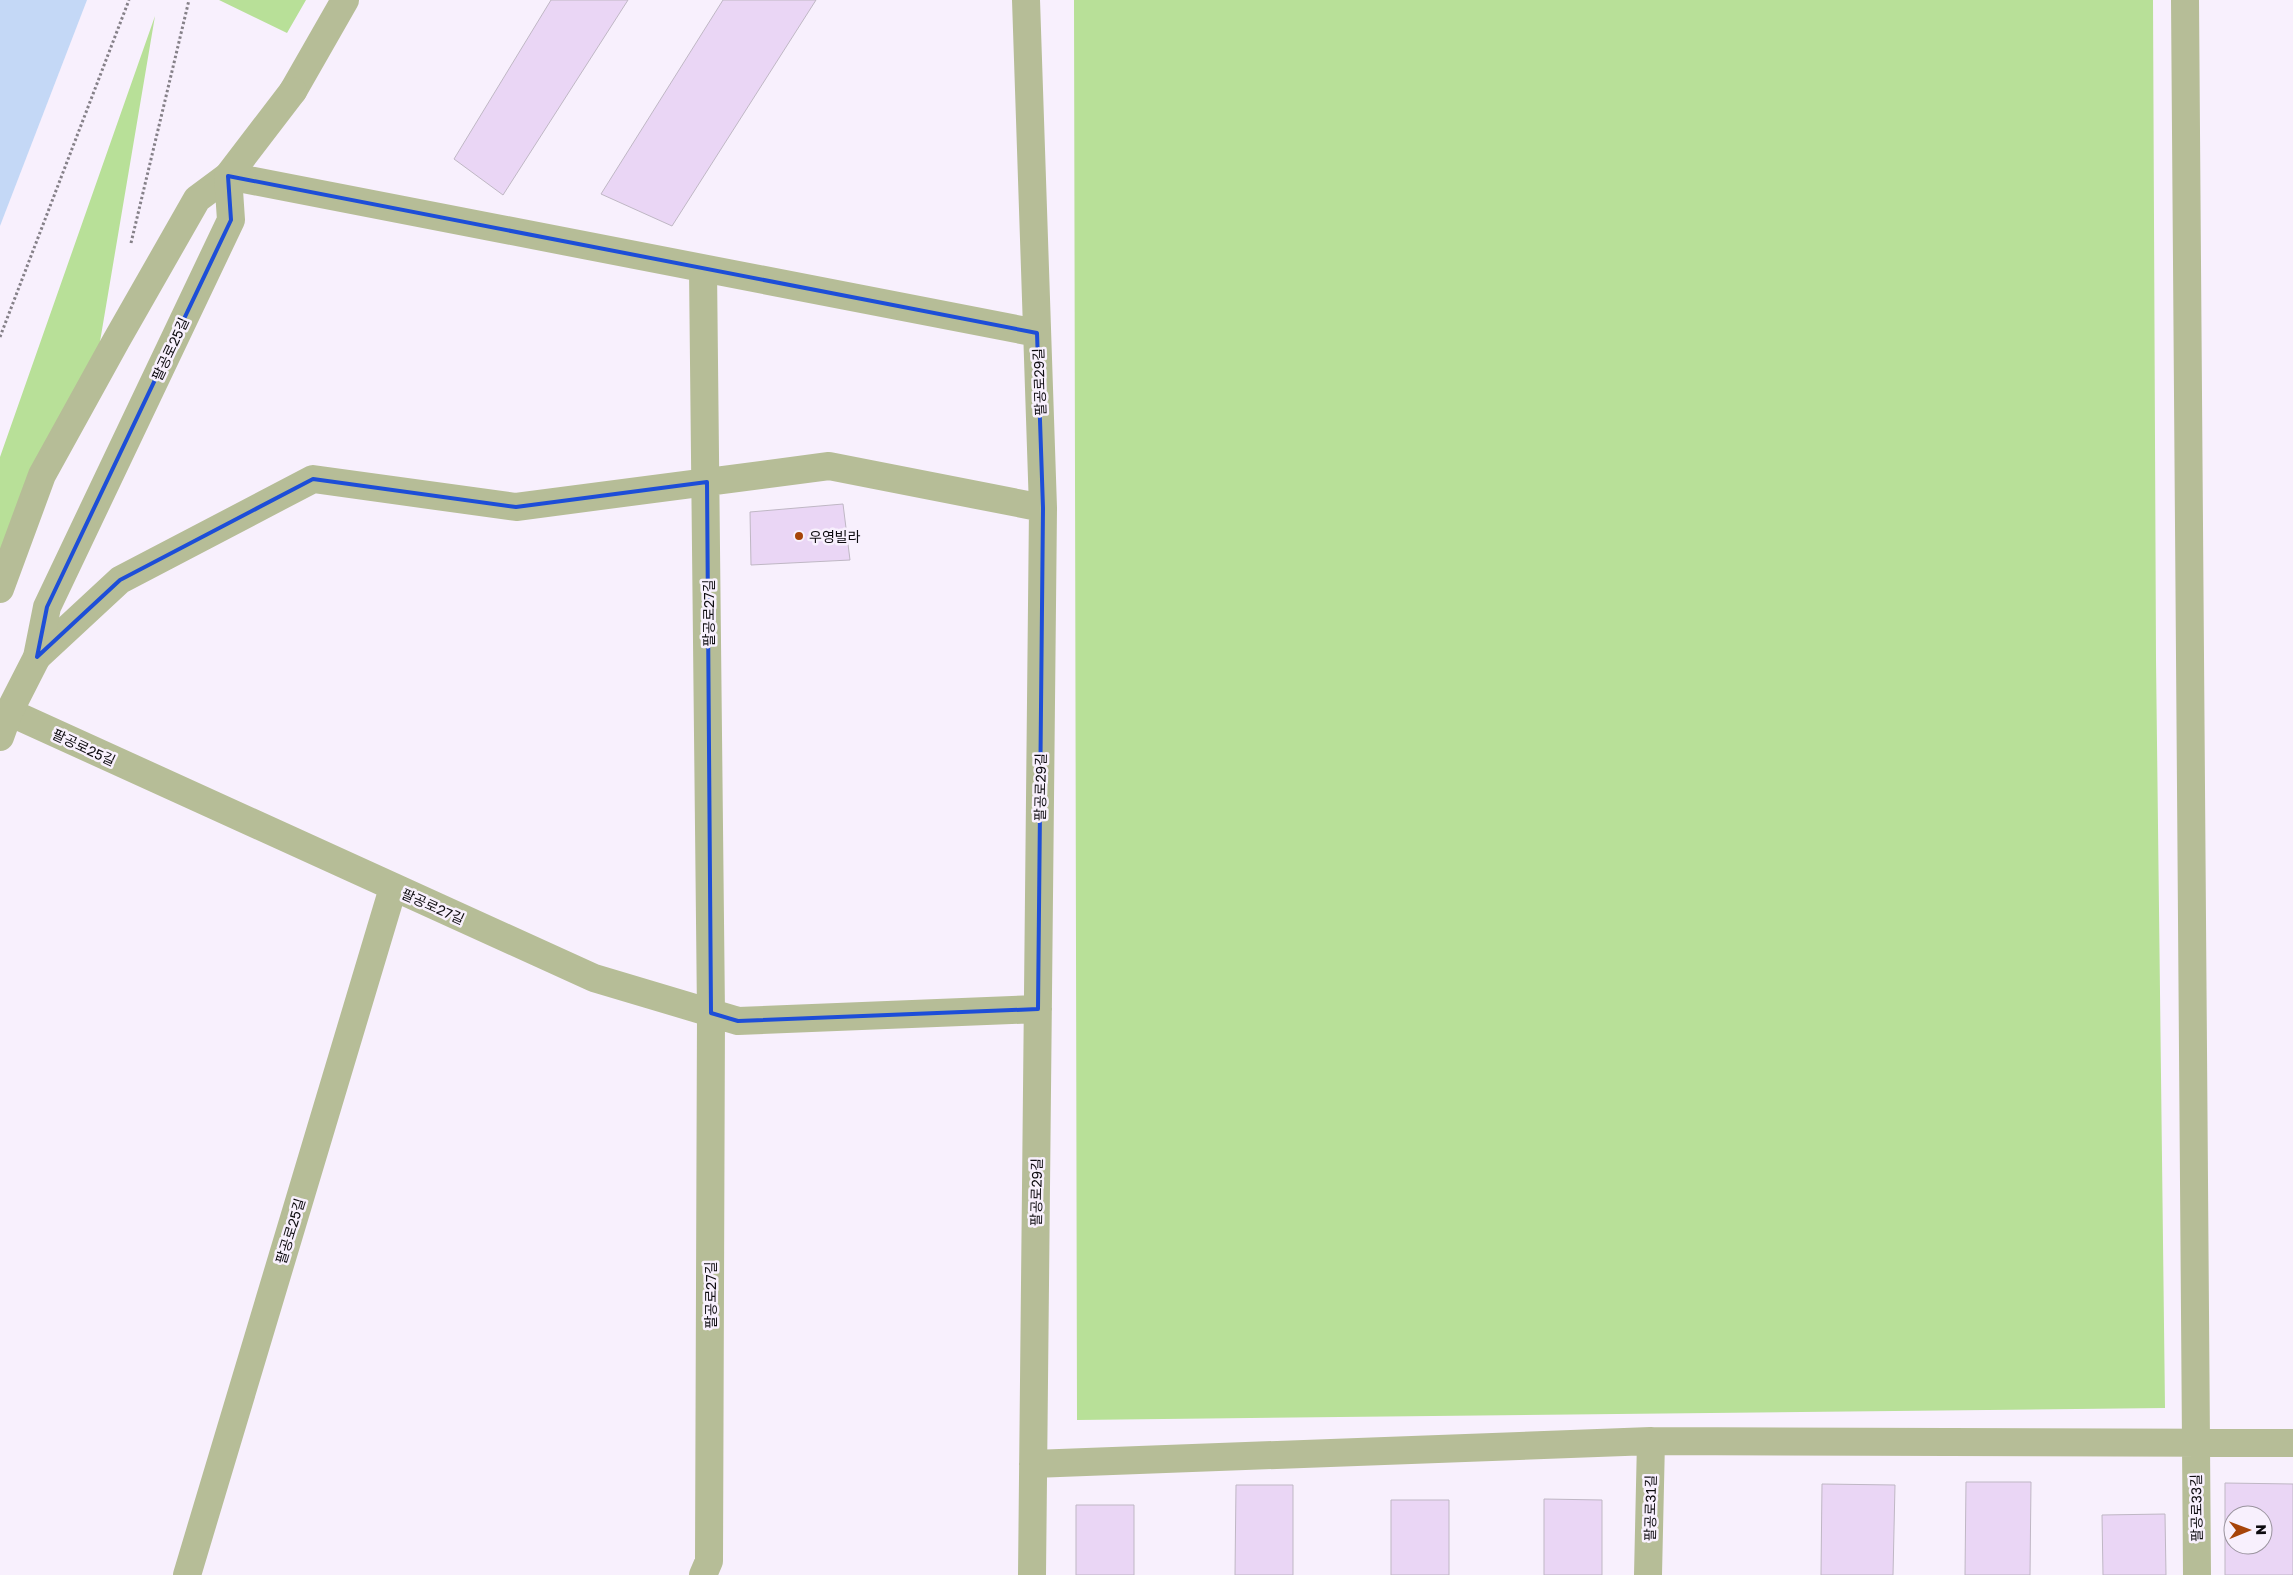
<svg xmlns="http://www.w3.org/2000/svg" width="2293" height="1575" viewBox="0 0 2293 1575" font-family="'Golos Text','Noto Sans KR',sans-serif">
<rect width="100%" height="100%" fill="#f8f0fd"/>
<path fill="#b8e098" d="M219,0h87l-19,33z
M1074,0h1079l3,660 9,748 -1088,12z
M155,16l-63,373 -92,192v-124z"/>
<path fill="#c4d8f6" d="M0,0h87l-87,226z"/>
<path fill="#ead6f5" stroke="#bfb7c4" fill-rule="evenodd" d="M551,0h77l-125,195 -49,-36z
M723,0h93l-144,226 -71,-32z
M843,504l7,56 -99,5 -1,-53z
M1966,1482h65l-1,93h-65z
M2225,1483l68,1v91h-68zM2233,1515h30v30h-30z
M1822,1484l73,1 -2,90h-72z
M1236,1485h57v90h-58z
M1544,1499l58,1v75h-58z
M1391,1500h58v75h-58z
M1076,1505h58v70h-58z
M2165,1514l1,61h-63l-1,-60z"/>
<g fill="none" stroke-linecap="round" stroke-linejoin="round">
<path stroke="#858088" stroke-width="3" stroke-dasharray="2.5 2.5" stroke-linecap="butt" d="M131,243l58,-243
M0,337l129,-337"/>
<path stroke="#b6bd97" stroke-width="28" d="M1026,0l17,508 -11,1067
M2185,0l12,1575
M293,91l52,-91
M0,589l42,-114 74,-134 81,-142 31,-23 809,157
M37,657l83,-77 193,-101 203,28 313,-41 214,42
M9,712l585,266 144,43 300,-12
M1033,1464l618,-23 642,2
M187,1575l206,-687
M703,1575l6,-14 2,-548 -8,-744
M1648,1575l3,-134"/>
<path stroke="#b6bd97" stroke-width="28" d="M0,737l9,-25 28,-55 10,-50 184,-387 -3,-44 65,-85"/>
</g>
<path fill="none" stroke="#1d4ed8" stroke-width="4" stroke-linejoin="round" d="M228,176l809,157 6,175 -5,501 -300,12 -27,-8 -4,-531 -191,25 -203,-28 -193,101 -83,77 10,-50 184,-387z"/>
<circle fill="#a74409" stroke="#f8f0fd" stroke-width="2" cx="799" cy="536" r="5"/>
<g text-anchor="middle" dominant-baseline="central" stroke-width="5" stroke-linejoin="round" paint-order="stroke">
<g font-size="14" fill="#0d0b0f" stroke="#f8f0fd">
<text transform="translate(170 349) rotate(-65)">팔공로25길</text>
<text transform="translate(1039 382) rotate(-92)">팔공로29길</text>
<text transform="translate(708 613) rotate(-90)">팔공로27길</text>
<text transform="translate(84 747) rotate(25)">팔공로25길</text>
<text transform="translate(1040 787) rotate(-89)">팔공로29길</text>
<text transform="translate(433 906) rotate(24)">팔공로27길</text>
<text transform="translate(1036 1192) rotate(-89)">팔공로29길</text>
<text transform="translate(290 1231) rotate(-73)">팔공로25길</text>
<text transform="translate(710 1295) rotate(-90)">팔공로27길</text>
<text transform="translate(1650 1508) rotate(-89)">팔공로31길</text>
<text transform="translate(2196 1508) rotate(-91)">팔공로33길</text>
</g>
<g font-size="14" fill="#0d0b0f" stroke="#f8f0fd" text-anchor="start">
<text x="809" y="536">우영빌라</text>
</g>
</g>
<g transform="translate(2248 1530) rotate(89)"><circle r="24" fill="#f8f0fd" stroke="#9a949e"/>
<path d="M0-4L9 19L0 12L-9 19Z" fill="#a74409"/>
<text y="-8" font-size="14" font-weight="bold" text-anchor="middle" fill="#0d0b0f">N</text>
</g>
</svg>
